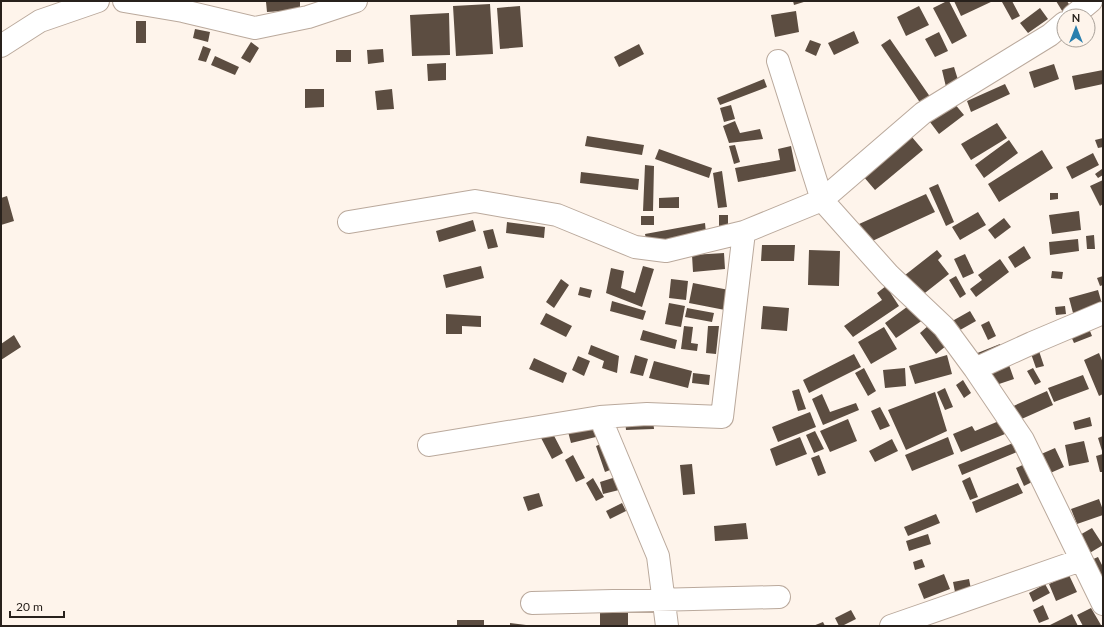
<svg xmlns="http://www.w3.org/2000/svg" width="1104" height="627" viewBox="0 0 1104 627" font-family="Lato,sans-serif">
<rect width="100%" height="100%" fill="#fef4eb"/>
<path fill="#5c4d41" d="M300,1v9l-33,2 -1,-10z
M793,1h14l-13,4z
M947,1h2l18,35 -15,8 -19,-36z
M954,1h39l-32,15z
M1004,1h8l8,15 -8,4 -10,-18z
M1056,1h11l5,8 -8,5z
M490,4l3,50 -37,2 -3,-50z
M520,6l3,41 -23,2 -3,-41z
M919,6l10,19 -23,11 -9,-19z
M1040,8l8,11 -20,14 -8,-10z
M796,11l3,21 -24,5 -4,-22z
M449,13l1,42 -38,1 -2,-41z
M136,21h10v22h-10z
M195,29l15,3 -2,10 -15,-4z
M854,31l5,12 -25,12 -6,-12z
M939,32l9,19 -13,6 -10,-18z
M890,39l43,62 -10,6 -42,-62z
M810,40l11,4 -5,12 -11,-5z
M251,42l8,6 -9,15 -9,-5z
M639,44l5,10 -25,13 -5,-10z
M203,46l8,3 -5,13 -8,-2z
M383,49l1,13 -16,2 -1,-14z
M336,50h15v12h-15z
M215,56l24,11 -4,8 -24,-10z
M446,63v17l-18,1 -1,-17z
M1054,64l5,15 -25,9 -5,-16z
M954,67l5,16 -13,4 -4,-17z
M1103,70v14l-28,6 -3,-14z
M764,79l3,8 -47,18 -3,-7z
M1005,84l5,10 -39,18 -4,-11z
M305,89h19v18l-19,1z
M392,89l2,20 -17,1 -2,-19z
M954,103l10,12 -25,19 -9,-12z
M731,105l4,14 -11,3 -4,-14z
M735,121l5,12 20,-4 3,10 -34,4 -6,-17z
M997,123l10,15 -36,22 -10,-16z
M587,136l57,9 -2,10 -57,-9z
M911,136l12,14 -48,40 -12,-14z
M1103,138v9l-5,1 -3,-8z
M1009,140l9,13 -34,25 -9,-13z
M735,145l5,17 -6,2 -5,-18z
M791,146l5,25 -58,11 -3,-14 45,-8 -2,-11z
M659,149l53,19 -3,10 -54,-19z
M1042,150l11,18 -54,34 -11,-18z
M1093,153l6,12 -27,14 -6,-12z
M645,165l9,1 -1,45h-10z
M1102,169l1,6 -5,3 -3,-4z
M722,171l5,36 -9,1 -5,-35z
M581,172l58,7 -1,11 -58,-7z
M1103,180v24l-3,2 -10,-20z
M938,184l16,38 -8,4 -17,-38z
M1050,193h8v6l-8,1z
M926,194l9,18 -67,31 -9,-19z
M7,196l7,25 -13,4v-27z
M679,197v11h-20v-10z
M1079,211l2,19 -29,4 -3,-19z
M978,212l8,13 -26,15 -8,-13z
M719,215h9v14h-9z
M641,216h13v9h-13z
M1004,218l7,9 -16,12 -7,-9z
M473,220l3,11 -37,11 -3,-11z
M507,222l38,5 -1,11 -38,-5z
M705,223l1,10 -59,11 -2,-10z
M493,229l5,18 -10,2 -5,-18z
M1094,235l1,14h-8l-1,-13z
M1078,239l1,12 -29,4 -1,-13z
M762,245h33l-1,16h-33z
M1024,246l7,12 -16,10 -7,-11z
M809,250l31,1 -1,35 -31,-1z
M937,250l5,6 -4,4 11,14 -33,26 -16,-21z
M724,253l1,16 -32,3 -1,-17z
M965,254l9,19 -11,5 -9,-19z
M1000,259l9,13 -33,25 -6,-8 12,-9 -4,-5z
M481,266l3,12 -38,10 -3,-13z
M643,266l11,3 -12,38 -36,-14 5,-25 13,3 -3,17 14,5z
M1052,271l11,1 -1,7 -11,-1z
M956,276l10,18 -6,4 -11,-18z
M1103,276v9l-3,1 -3,-8z
M561,279l8,6 -15,23 -8,-6z
M671,279l17,2 -2,19 -17,-2z
M693,283l36,7 -4,20 -36,-7z
M886,286l13,20 -46,31 -9,-11 38,-26 -5,-7z
M580,287l12,3 -2,8 -12,-3z
M1098,290l4,14 -29,9 -4,-15z
M612,301l34,10 -3,9 -33,-9z
M669,303l16,3 -4,21 -16,-3z
M911,304l12,16 -27,18 -11,-15z
M763,306l26,2 -2,23 -26,-2z
M1065,306l1,8 -10,1 -1,-8z
M687,308l27,5 -2,9 -27,-5z
M970,311l6,10 -23,13 -6,-10z
M546,313l26,13 -6,11 -26,-13z
M446,314l35,2v11l-19,-1v8h-16z
M989,321l7,15 -8,4 -7,-15z
M929,325l17,21 -10,8 -16,-21z
M684,326l9,1 -2,16 7,1 -1,7 -16,-2z
M708,326h11l-3,28 -10,-1z
M1088,326l4,10 -18,7 -4,-9z
M884,327l13,22 -26,15 -13,-22z
M643,330l34,10 -2,9 -35,-9z
M14,335l7,12 -20,13v-16z
M1000,344l3,9 -30,12 -3,-9z
M591,345l28,11 -2,17 -15,-5 2,-7 -16,-7z
M1038,348l6,18 -8,2 -6,-17z
M1099,353l4,10v31l-4,2 -15,-36z
M854,354l7,13 -52,26 -6,-13z
M635,355l13,4 -5,17 -13,-3z
M947,355l5,19 -37,10 -6,-18z
M578,356l12,5 -6,15 -12,-6z
M534,358l33,15 -4,10 -34,-14z
M654,361l38,10 -4,17 -39,-10z
M1009,365l5,14 -24,8 -5,-14z
M864,368l12,23 -8,5 -13,-23z
M905,368l1,18 -21,2 -2,-18z
M1033,368l8,14 -6,3 -8,-14z
M693,373l17,2 -1,10 -17,-2z
M1083,375l6,14 -35,13 -6,-14z
M963,380l8,13 -7,5 -8,-13z
M945,388l8,19 -8,3 -8,-18z
M799,389l7,20 -8,2 -6,-20z
M1047,391l6,14 -38,17 -6,-14z
M935,392l12,39 -41,19 -18,-40z
M822,394l8,18 26,-9 3,7 -36,15 -11,-26z
M880,407l10,19 -10,4 -9,-19z
M810,412l6,15 -38,15 -6,-15z
M1090,417l2,9 -17,4 -2,-8z
M653,419l1,10 -28,1 -1,-10z
M848,419l9,22 -27,11 -10,-21z
M597,421l3,15 -29,7 -4,-15z
M999,421l6,13 -44,18 -8,-18 19,-8 3,5z
M550,428l13,25 -11,6 -13,-25z
M815,431l9,18 -10,4 -8,-18z
M1103,436v18l-5,-16z
M800,437l7,17 -31,12 -6,-17z
M948,437l6,17 -42,17 -7,-16z
M892,439l6,12 -23,11 -6,-11z
M1084,441l5,21 -20,4 -4,-21z
M606,442l9,26 -10,4 -9,-26z
M1013,443l4,9 -55,23 -4,-10z
M1055,448l9,19 -16,7 -9,-19z
M1103,454v18h-3l-4,-16z
M573,455l12,23 -9,4 -11,-22z
M819,455l7,18 -8,3 -7,-18z
M1027,463l7,18 -10,5 -8,-18z
M692,464l3,30 -12,1 -3,-30z
M619,476l4,13 -20,5 -3,-12z
M970,477l8,20 -8,3 -8,-19z
M593,478l11,19 -8,4 -10,-18z
M1018,483l5,10 -47,20 -4,-11z
M539,493l4,13 -15,5 -5,-14z
M1099,499l4,11v5l-26,9 -6,-15z
M622,503l4,8 -16,8 -4,-8z
M936,514l4,9 -32,13 -4,-9z
M746,523l2,16 -33,2 -1,-15z
M1092,528l11,17 -15,9 -10,-18z
M928,534l3,10 -22,7 -3,-10z
M1098,557l5,10v8l-5,2 -7,-17z
M922,559l3,8 -10,3 -2,-8z
M944,574l6,15 -26,10 -6,-15z
M1069,575l8,17 -21,9 -7,-17z
M969,579l2,10 -16,3 -2,-10z
M1045,584l5,9 -17,9 -4,-9z
M1043,605l6,14 -10,4 -6,-13z
M1091,608l10,17 -1,1h-17l-6,-11z
M600,610h28v16h-28z
M851,610l5,9 -14,7h-3l-4,-8z
M1072,614l6,12h-30z
M457,620h27v6h-27z
M823,622l2,4h-12z
M510,623l16,2v1h-16z"/>
<g fill="none" stroke-linecap="round" stroke-linejoin="round">
<defs>
<path id="minor" d="M124,1l59,10 72,17 53,-11 48,-16
M1073,16l18,-15
M1,46l39,-25 58,-20
M778,61l44,139 67,75 55,52 31,42
M349,222l126,-21 82,14 78,32 31,4 78,-19 78,-32 101,-87 127,-78 14,-12
M1103,313l-71,30 -57,26 48,71 80,164
M600,417l58,139 9,70
M429,445l171,-28 47,-3 75,3 22,-185
M532,603l247,-6
M891,626l190,-66"/>
</defs>
<use href="#minor" stroke="#baa99c" stroke-width="24"/>
<use href="#minor" stroke="#fff" stroke-width="22"/>
</g>
<rect width="1104" height="627" fill="none" stroke="#28211c" stroke-width="4"/>
<g transform="translate(1076 28)"><circle r="19" fill="#fef4eb" stroke="#a8a098"/>
<path d="M0-3L7 15L0 10L-7 15Z" fill="#2a7fae"/>
<text y="-6" font-size="11" font-weight="bold" text-anchor="middle" fill="#28211c">N</text>
</g>
<path d="M10 611v6h54v-6" fill="none" stroke="#28211c" stroke-width="2"/>
<text x="16" y="611" font-size="12" fill="#28211c" stroke="#fef4eb" stroke-width="3" paint-order="stroke">20 m</text>
</svg>
